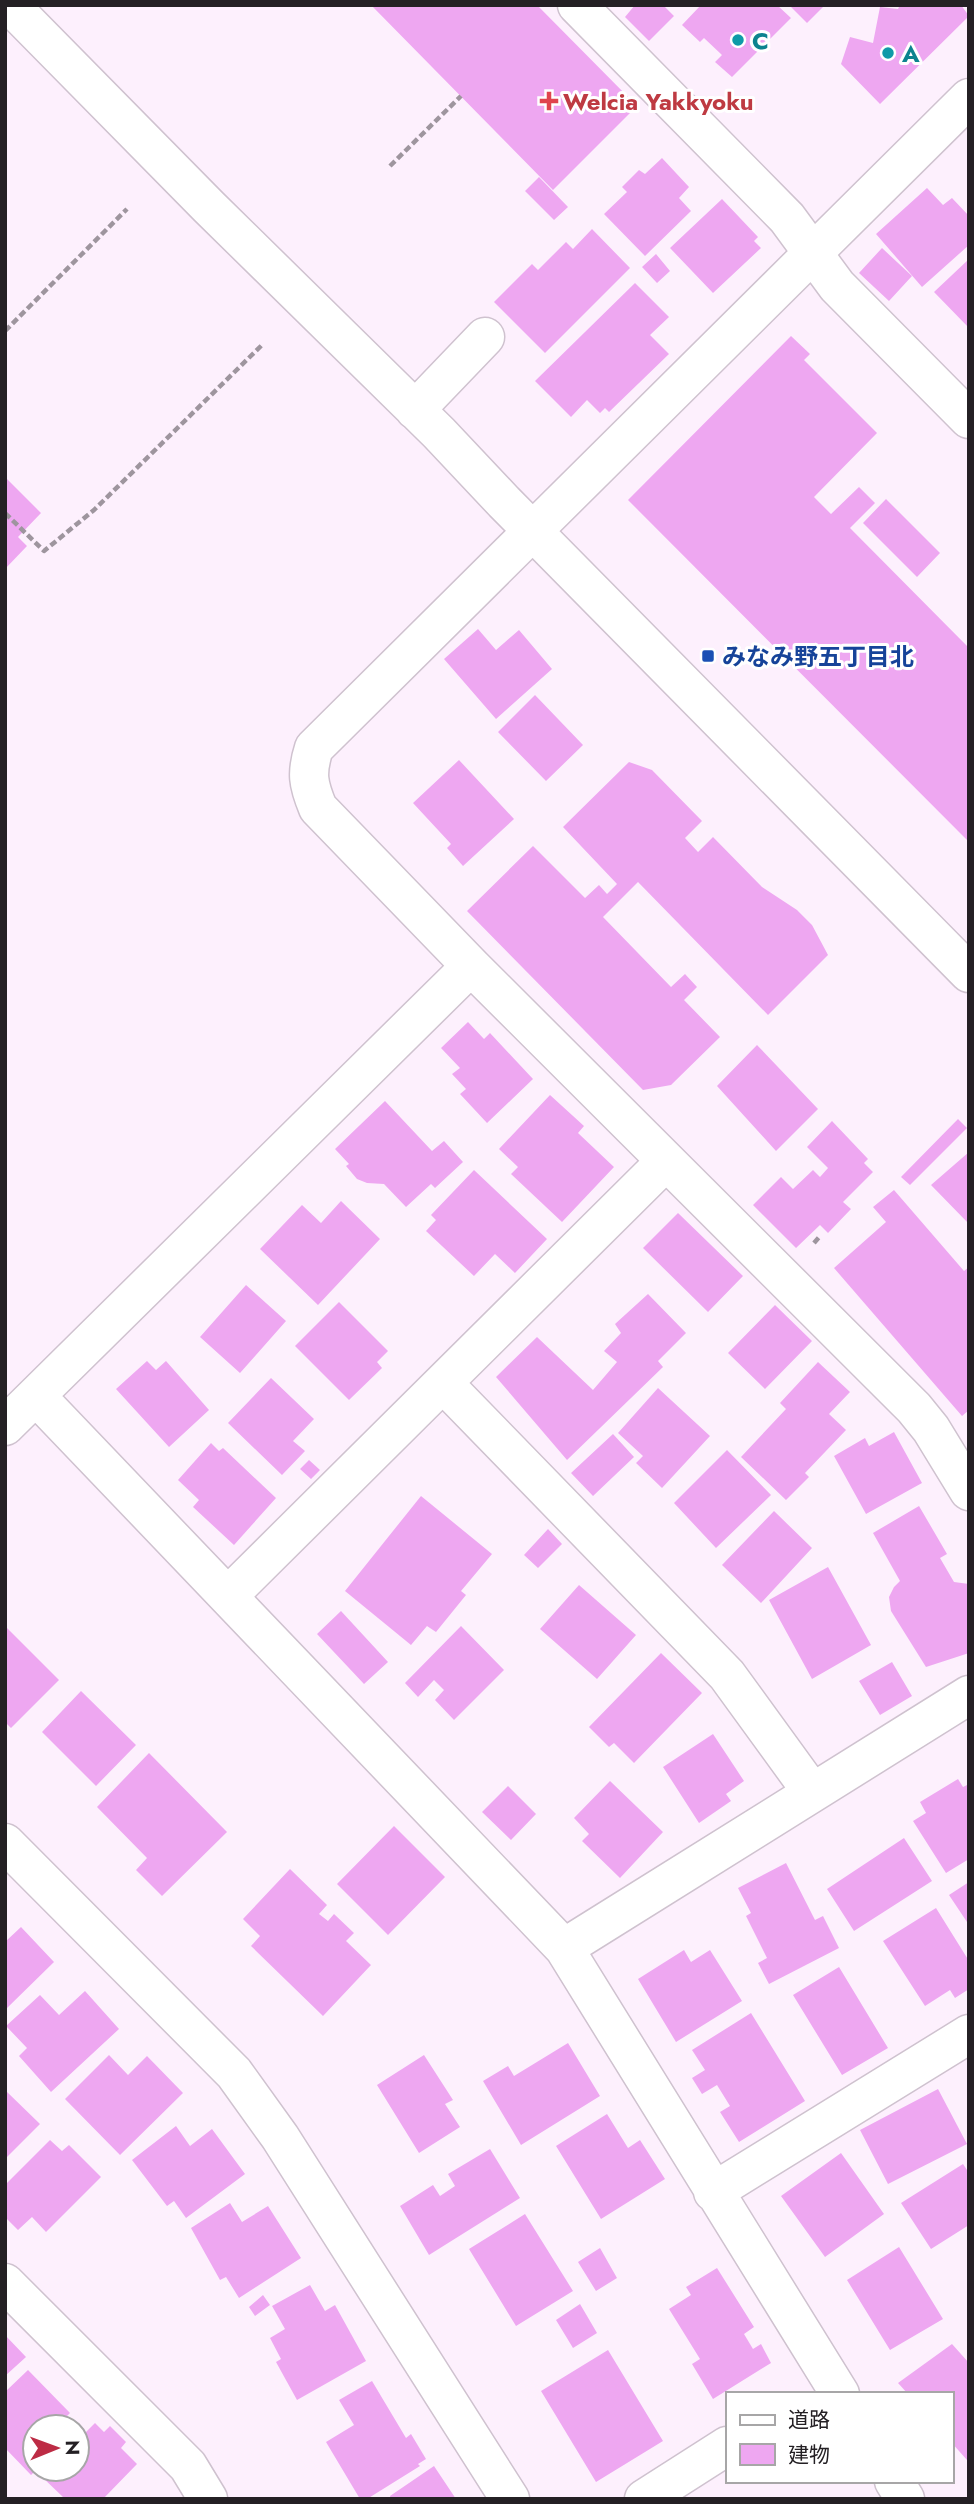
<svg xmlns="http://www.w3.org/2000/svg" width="974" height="2504" viewBox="0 0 974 2504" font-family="Jost,'Noto Sans JP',sans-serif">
<rect width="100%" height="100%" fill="#fdf0fd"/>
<path fill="#eea7f1" d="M371,5h166l100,101 -84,84z
M635,5h28l11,11 -25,25 -24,-24z
M701,5h76l14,13 -59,59 -17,-15 7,-7 -18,-17 -4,4 -18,-17z
M789,5h36l-18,18z
M900,5h61l8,11 -89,88 -39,-40 9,-27 23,6 7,-36 18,2z
M662,158l27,29 -10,11 12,13 -46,45 -41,-42 23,-22 -5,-5 17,-17 6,4z
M539,177l29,30 -14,13 -29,-29z
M927,188l16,17 9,-7 17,18v29l-47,42 -46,-53z
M722,199l36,38 -4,4 7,7 -48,45 -43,-45z
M592,229l38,39 -85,85 -51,-51 38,-38 6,6 28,-28 7,7z
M882,248l30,28 -23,25 -30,-28z
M656,254l14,17 -13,12 -15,-16z
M969,259v69l-35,-36z
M635,283l34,34 -19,18 19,19 -60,58 -4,-4 -5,5 -13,-13 -16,17 -36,-36z
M791,336l19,18 -6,6 73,73 -63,64 17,17 28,-27 16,16 -25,25 119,120v194l-341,-342z
M5,477l36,36 -23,24 9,9 -22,23z
M886,499l54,54 -23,24 -54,-54z
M478,629l18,21 23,-20 33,39 -56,50 -52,-60z
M535,695l48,50 -37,36 -48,-49z
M459,760l55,59 -51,47 -16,-18 4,-4 -38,-41z
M629,762l23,8 50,51 -17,17 13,14 15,-15 49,50 35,23 15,15 16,30 -60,60 -130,-133 -35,35 68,70 14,-13 12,13 -13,13 36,37 -49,48 -28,5 -176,-179 66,-65 52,52 14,-13 8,9 10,-10 -54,-57z
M468,1022l16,17 6,-6 43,46 -46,44 -27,-29 6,-5 -14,-15 8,-6 -19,-20z
M757,1045l61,64 -42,42 -59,-65z
M550,1095l34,31 -6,7 36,34 -52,55 -51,-48 7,-7 -19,-18z
M385,1101l47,50 12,-10 19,21 -28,26 -4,-4 -25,23 -22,-23 -17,-1 -10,-4 -11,-13 3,-2 -14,-15z
M958,1119l9,9 -57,57 -9,-8z
M832,1121l36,38 -4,4 9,9 -30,30 8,7 -23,24 -8,-8 -24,23 -43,-43 28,-28 12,12 20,-19 7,7 8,-9 -21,-21z
M969,1152v72l-38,-39z
M474,1170l73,69 -32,34 -20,-19 -21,22 -48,-45 10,-11 -5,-5z
M894,1190l70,81 5,-4v143l-7,6 -128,-148 52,-46 -13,-15z
M341,1201l39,38 -62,66 -58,-56 42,-44 19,18z
M678,1213l65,63 -35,36 -65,-64z
M246,1285l40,36 -46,52 -40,-36z
M648,1294l38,39 -28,28 5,6 -96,93 -71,-83 41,-40 56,53 24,-28 -13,-11 17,-18 -6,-9z
M339,1302l49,49 -11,11 5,6 -33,32 -54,-54z
M775,1305l37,36 -47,48 -37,-36z
M147,1361l9,9 10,-9 43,49 -40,37 -53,-58z
M818,1362l32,30 -21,22 17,16 -41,43 4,4 -23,23 -45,-43 45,-48 -6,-6z
M271,1378l43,41 -21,22 12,10 -23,24 -54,-52z
M658,1388l52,48 -48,52 -26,-25 7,-7 -25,-23z
M894,1432l28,51 -56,31 -32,-58 31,-18 4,8z
M613,1434l21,23 -41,39 -22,-23z
M211,1443l8,8 4,-3 53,50 -42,47 -41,-38 6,-7 -21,-20z
M727,1450l44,45 -55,53 -42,-45z
M309,1460l11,10 -9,9 -11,-10z
M421,1496l71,58 -31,37 5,4 -30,37 -9,-6 -16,19 -66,-54z
M919,1506l28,48 -7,4 14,24 15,2v69l-43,14 -35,-56 -2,-14 5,-10 6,-6 -27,-48z
M774,1511l38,37 -51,55 -39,-38z
M548,1529l14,15 -24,24 -14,-13z
M828,1567l43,78 -59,34 -43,-79z
M579,1585l57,50 -39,44 -57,-50z
M341,1611l47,51 -24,22 -47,-50z
M5,1626l54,54 -48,48 -6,-6z
M461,1626l43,44 -50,50 -19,-20 9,-10 -10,-10 -16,17 -13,-14z
M661,1653l41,40 -68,70 -20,-20 -5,4 -20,-20z
M892,1662l20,34 -32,19 -21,-34z
M81,1691l55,54 -40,41 -54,-54z
M713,1734l31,47 -18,13 5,7 -32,22 -36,-56z
M149,1753l78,79 -65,64 -26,-26 11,-12 -50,-51z
M958,1779l5,8 6,-3v75l-23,14 -33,-52 13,-8 -6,-11z
M610,1781l53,51 -43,46 -38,-37 7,-7 -15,-16z
M508,1786l28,28 -25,26 -29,-28z
M394,1826l51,51 -57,58 -51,-51z
M904,1838l28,43 -78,50 -27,-42z
M786,1863l29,57 8,-4 16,32 -70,36 -11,-21 9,-5 -21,-42 5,-3 -13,-25z
M290,1869l37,36 -8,9 9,7 6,-7 20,19 -8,8 25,24 -48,51 -72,-70 9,-10 -17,-17z
M969,1882v43l-20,-30z
M936,1908l33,53v28l-14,9 -5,-8 -25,16 -42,-65z
M21,1927l33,35 -49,48v-68z
M684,1950l7,12 19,-12 32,51 -66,41 -38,-63z
M839,1967l49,81 -46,27 -49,-80z
M85,1991l34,38 -68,63 -32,-36 8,-8 -21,-22 34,-31 19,20z
M751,2013l54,88 -66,41 -19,-30 10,-6 -13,-21 -15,9 -10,-16 13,-8 -13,-20z
M568,2043l32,53 -79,49 -38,-64 25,-15 6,10z
M109,2055l19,20 19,-19 36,37 -63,62 -55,-56z
M424,2055l29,45 -8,4 15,23 -41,26 -42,-68z
M938,2089l29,55 -79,40 -28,-54z
M5,2090l35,34 -35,35z
M607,2114l21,34 12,-8 25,39 -64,40 -45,-73z
M176,2126l14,20 22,-17 33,45 -59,44 -12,-17 -7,5 -35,-46z
M50,2140l12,11 7,-6 32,32 -55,55 -14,-15 -14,13 -13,-13v-32z
M490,2149l30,49 -91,57 -29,-49 33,-21 7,11 15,-10 -7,-12z
M841,2153l43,61 -59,43 -44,-61z
M963,2164l6,9v52l-38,24 -30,-46z
M230,2203l12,19 26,-16 33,52 -62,40 -13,-21 -6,3 -29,-52z
M525,2214l48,77 -57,35 -47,-77z
M899,2247l44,72 -53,31 -43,-70z
M600,2248l17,30 -21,13 -18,-29z
M717,2268l37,59 -10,7 9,15 8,-5 10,19 -58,36 -21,-35 8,-5 -31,-50 22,-14 -5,-8z
M310,2285l15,26 10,-6 31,56 -69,39 -21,-38 5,-3 -11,-21 15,-9 -13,-23z
M263,2295l7,10 -15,11 -6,-9z
M580,2304l17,29 -24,15 -17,-28z
M5,2335l21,22 -21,19z
M952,2344l17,19 -2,97 -16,-18v-48h-43l-10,-11z
M608,2350l55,91 -67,41 -55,-91z
M28,2370l42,43 -11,11 3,3h-27v42h2l-6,6 -26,-27v-56z
M372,2381l34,57 5,-4 15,25 -8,5 2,2 -53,33h-7l-34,-57 28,-17 -15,-25z
M95,2423l9,9 6,-6 16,16 -5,6 16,16 -34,35h-42l2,-2 -22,-21 8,-7h28v-28z
M434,2466l22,33h-65l-1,-3z"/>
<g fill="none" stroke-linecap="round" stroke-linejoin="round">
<defs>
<path id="minor" d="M10,5l199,202 230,226 65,69 465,471
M577,5l210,213 50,68 132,133
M969,98l-655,650c-8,25 -6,36 4,60l153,158 443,442 17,21 38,62
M415,410l70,-73
M444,1384l283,291 85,117
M36,1396l528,552 276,446
M5,1426l466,-460
M229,1595l437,-434
M5,1843l229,230 46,64 230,362
M564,1948l405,-253
M713,2192l256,-158
M5,2283l183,183 20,33
M894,2481l11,18
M644,2499l83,-53"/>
</defs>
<use href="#minor" stroke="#cfc2cf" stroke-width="41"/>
<path stroke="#9e959e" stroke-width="4.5" stroke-dasharray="7 3.5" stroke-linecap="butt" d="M390,166l71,-70
M5,331l122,-122
M5,513l39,38 50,-41 169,-166
M814,1243l6,-7"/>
<use href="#minor" stroke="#fff" stroke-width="38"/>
</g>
<g fill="#0f9aa8" stroke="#fff" stroke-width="2.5">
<circle cx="738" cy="40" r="7"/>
<circle cx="888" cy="53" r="7"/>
</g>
<path fill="#e0444e" stroke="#fff" stroke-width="2.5" d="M545.5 90.5h7v7h7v7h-7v7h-7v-7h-7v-7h7z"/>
<rect fill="#1a4fb4" stroke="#fff" stroke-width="2.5" x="701" y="649" width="14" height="14" rx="3.5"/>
<g text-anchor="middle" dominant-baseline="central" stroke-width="6" stroke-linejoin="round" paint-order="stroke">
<g font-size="24" font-weight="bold" fill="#0d838f" stroke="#fff" text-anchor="start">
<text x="752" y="40">C</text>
<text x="902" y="53">A</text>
</g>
<g font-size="24" font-weight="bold" fill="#be3a42" stroke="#fff" text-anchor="start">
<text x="563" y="101">Welcia Yakkyoku</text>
</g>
<g font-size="24" font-weight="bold" fill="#164399" stroke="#fff" text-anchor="start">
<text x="722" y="656">みなみ野五丁目北</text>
</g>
</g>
<rect width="974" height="2504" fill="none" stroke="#242024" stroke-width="14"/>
<rect x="726" y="2392" width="228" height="91" fill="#ffffff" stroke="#a7a6a7" stroke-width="2"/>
<rect x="740" y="2415" width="35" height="10" fill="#ffffff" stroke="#a7a6a7" stroke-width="2"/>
<text x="788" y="2427" font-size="21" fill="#242024">道路</text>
<rect x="740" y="2444" width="35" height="21" fill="#eea7f1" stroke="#a7a6a7" stroke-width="2"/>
<text x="788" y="2462" font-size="21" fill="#242024">建物</text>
<g transform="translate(56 2448) rotate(89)"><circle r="33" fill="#ffffff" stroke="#a7a6a7" stroke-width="2"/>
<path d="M0-5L12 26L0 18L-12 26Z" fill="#bd2c45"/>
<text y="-10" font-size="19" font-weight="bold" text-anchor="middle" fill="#242024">N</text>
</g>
</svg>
